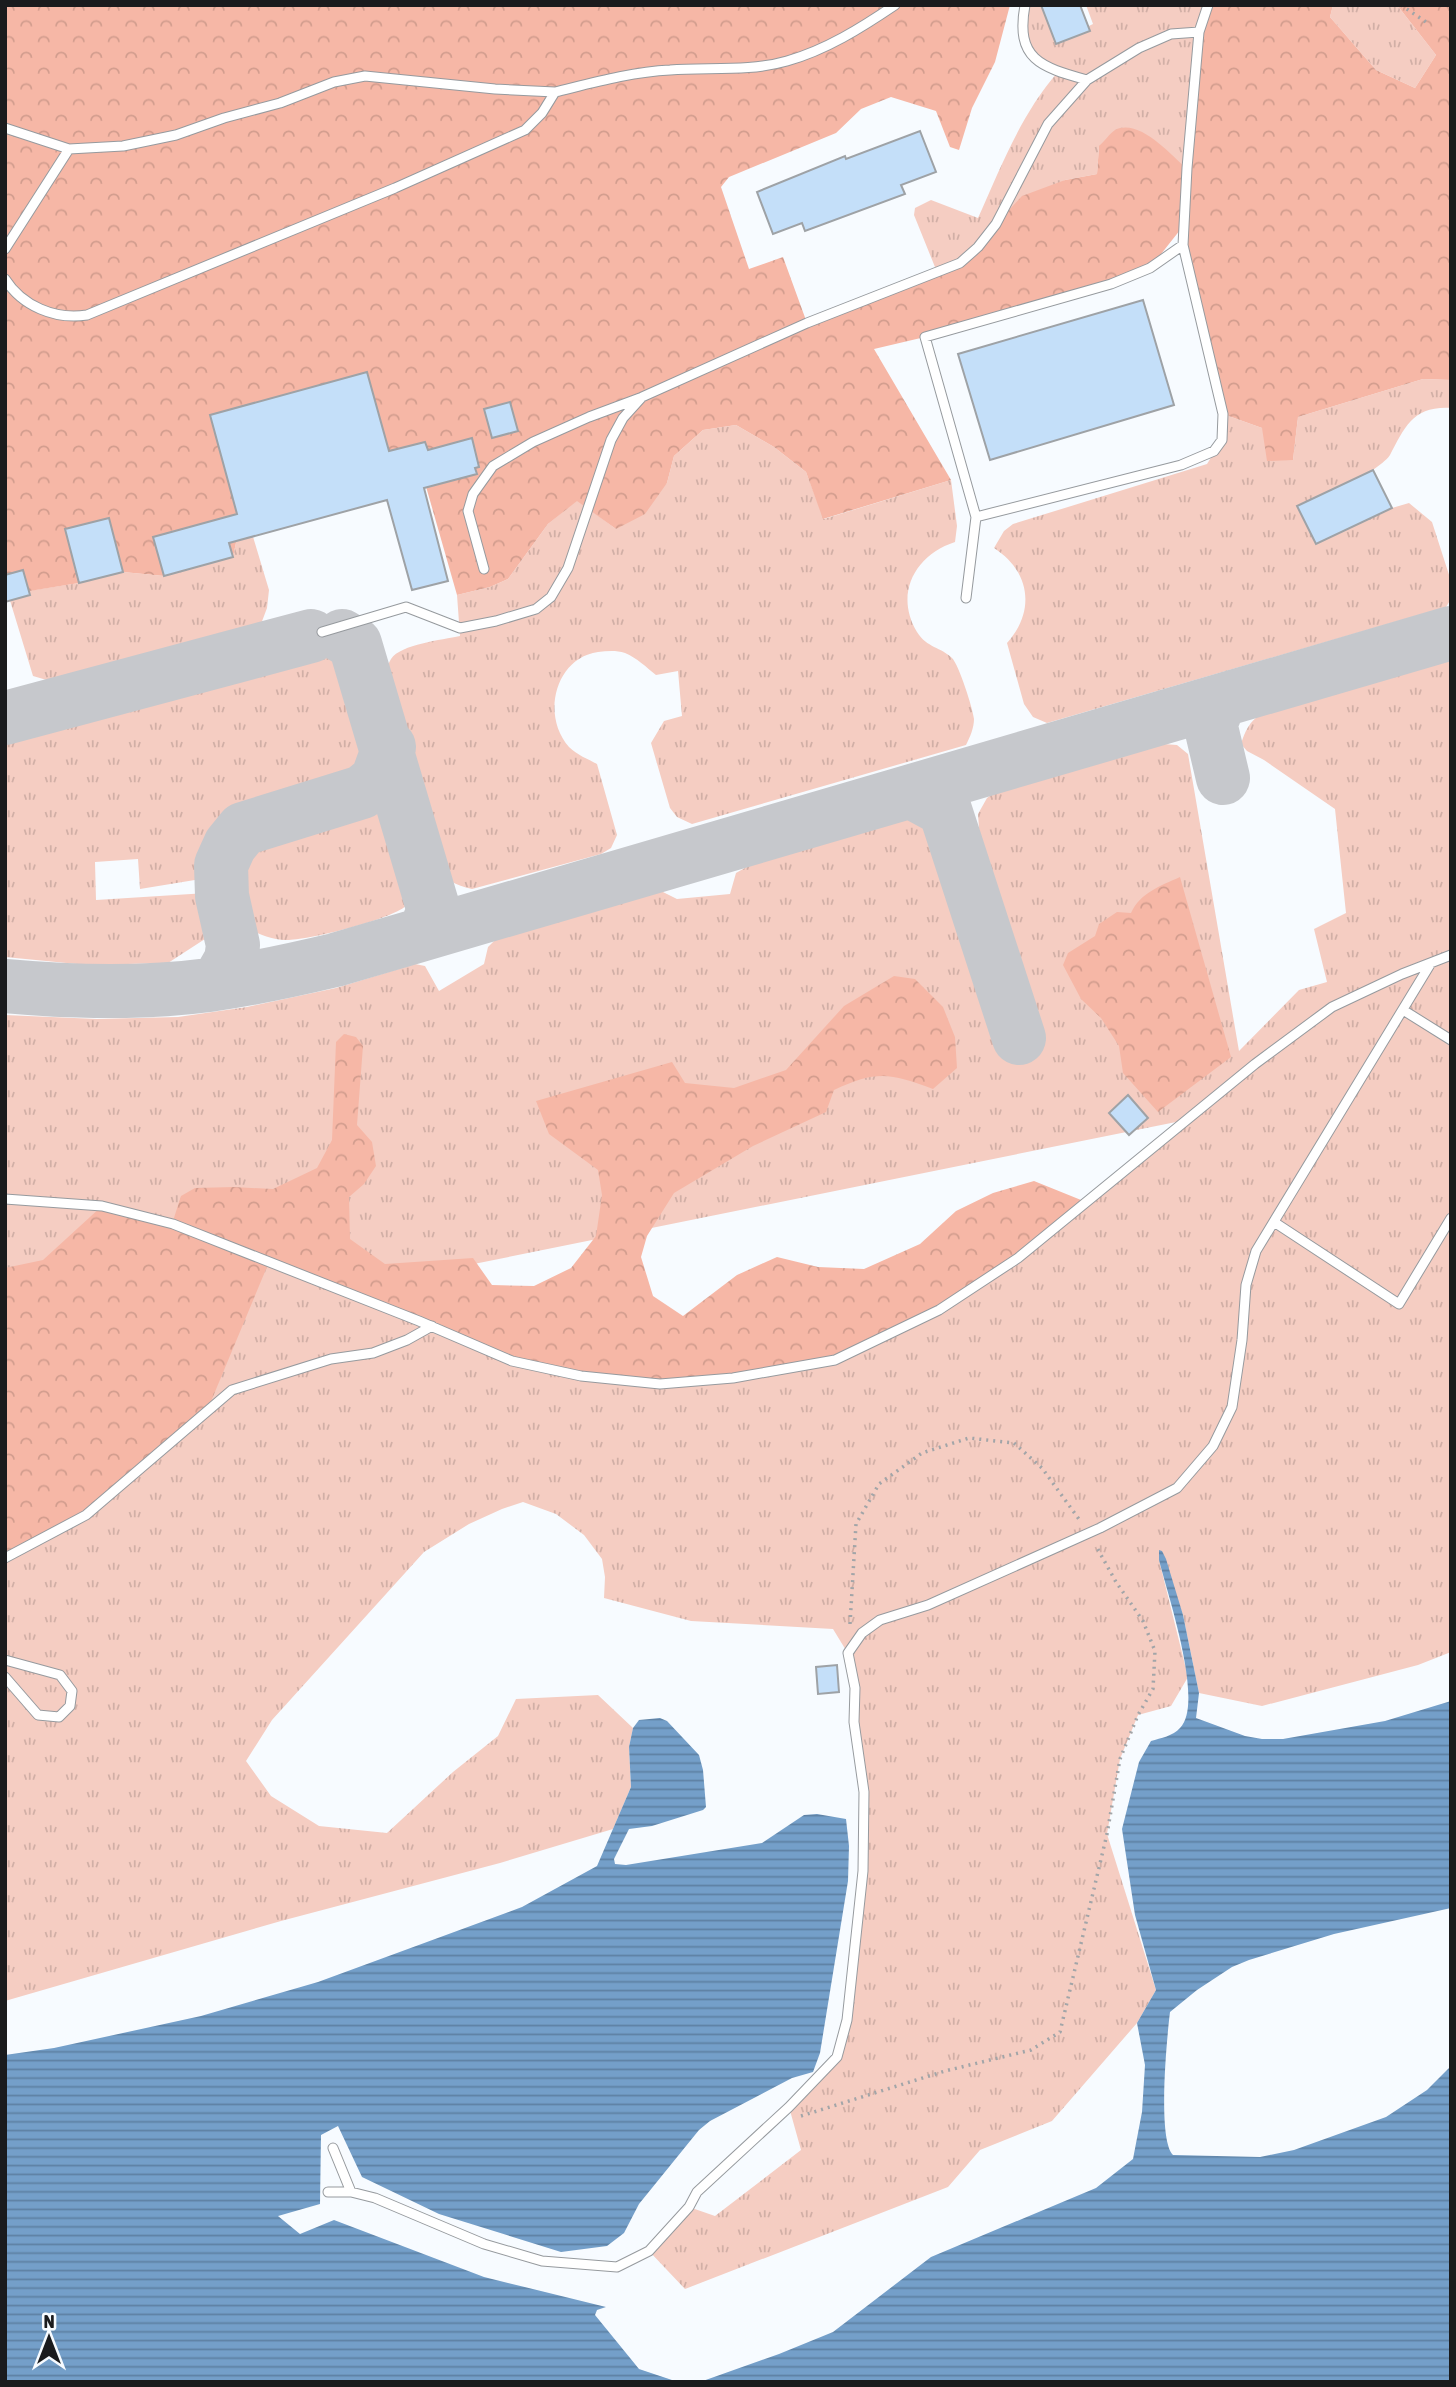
<svg xmlns="http://www.w3.org/2000/svg" width="1456" height="2387" viewBox="0 0 1456 2387" font-family="'Asap Condensed',sans-serif">
<defs>
<pattern id="grass-tufts" width="24" height="20" patternUnits="userSpaceOnUse" patternTransform="scale(1.75)"><rect width="24" height="20" fill="#f5cdc2"/><path d="M3 7l-1-3M5 7V3M7 7l1-3M15 17l-1-3M17 17v-4M19 17l1-3" fill="none" stroke="#d1afa6"/></pattern>
<pattern id="forest-crowns" width="20" height="18" patternUnits="userSpaceOnUse" patternTransform="scale(1.75)"><rect width="20" height="18" fill="#f6b7a6"/><path d="M2 6a3 3 0 1 1 6 0M12 15a3 3 0 1 1 6 0" fill="none" stroke="#d29d8e"/></pattern>
<pattern id="water-rules" width="6" height="5" patternUnits="userSpaceOnUse" patternTransform="scale(1.75)"><rect width="6" height="5" fill="#749fc9"/><path d="M0 2.5h6" fill="none" stroke="#5e81a3"/></pattern>
</defs>
<rect width="100%" height="100%" fill="#f7fbff"/>
<path fill="url(#grass-tufts)" fill-rule="evenodd" d="M1025,5h21l12,36 35,-17 -7,-19h122l-21,163 -88,-22 -2,28 -32,6 -69,44 -36,39 -23,9 -23,-57 1,-7 16,-8 47,18c23,-51 43,-104 80,-146l-30,-20z
M1333,5h64l39,50 -21,33 -39,-18 -46,-53z
M1423,379l28,1v28c-38,-2 -46,19 -61,47 -4,6 -11,10 -17,15l19,38 17,-5 23,19 19,59v18l-5,8 -399,116 -14,-6 -9,-13 -17,-61c29,-32 23,-72 -13,-95l10,-17 9,-7 194,-60 15,-24 1,-26 39,14 31,32 5,-43z
M736,425l38,22 32,25 18,47 127,-39 6,46 -2,16c-40,13 -61,52 -38,90 10,16 24,15 35,26 7,7 21,51 22,61 0,9 -4,18 -8,26l-274,79 -15,-7 -7,-9 -19,-65 13,-22 18,-5 -4,-45 -22,4c-10,-8 -19,-17 -31,-22 -9,-3 -18,-2 -27,-1 -43,6 -57,64 -29,95 8,8 19,12 28,17l20,71 -6,13 -10,6 -129,35c-17,-4 -26,-9 -38,-22l-49,-175c0,-11 0,-23 6,-33 10,-15 51,-19 69,-23l-3,-41 33,-8 18,-8 40,-55 29,-24 39,29 51,-46 7,-27 29,-26z
M251,530l18,60 -2,18 -6,16 -204,59 -24,-7 -25,-82 71,-11 44,-11 41,4 69,-19 5,-24z
M329,657c12,3 22,6 28,16 8,13 14,54 18,70l-18,26 -113,33 -18,14 -12,18 -5,18 -2,26 -67,11 -2,-30 -43,3 1,38 111,-7 7,30 -6,14 -40,26 -81,2 -82,-8v-213z
M1451,660v992l-33,13 -156,41 -63,-13 -16,-78 -24,-65v10l29,117 -17,29 -33,9 -18,44 -13,75 49,156 -19,33 -85,98 -72,29 -32,37 -263,102 -36,-38 40,-44 26,9 86,-66 -12,-43 48,-50 10,-37 16,-149 1,-79 -10,-70 1,-57 -22,-36 -142,-8 -87,-23 1,-21 -3,-18 -18,-24 -28,-21 -33,-12 -21,7 -33,15 -45,28 -152,168 -26,41 25,35 48,30 68,7 66,-61 45,-36 18,-37 82,-4 35,33 -4,19 2,40 -18,42 -113,34 -219,58 -276,80v-986l92,4 81,-2 69,-10 89,-19 79,-24 10,2 14,25 45,-27 4,-17 9,-9 157,-46h9l14,7 53,-5 6,-21 14,-8 155,-45c15,0 22,3 30,16l58,190 -15,-212 9,-16 9,-7 167,-47 14,1 11,9 51,297 60,-61 28,-8 -13,-53 32,-16 -11,-104 -71,-49 -17,-9 -6,-7c4,-13 8,-22 20,-30zM1186,1120l-247,190 -427,51 -167,-71z
M364,807c11,5 25,9 33,17 16,17 31,65 9,82 -17,14 -94,33 -117,34 -15,1 -43,-8 -50,-23 -30,-69 11,-67 61,-84 22,-7 42,-20 64,-26z"/>
<path fill="url(#forest-crowns)" d="M5,5h1005l-15,57 -23,46 -13,42 -9,-3 -14,-36 -45,-14 -30,12 -25,24 -107,44 -8,10 28,82 34,-12 24,66 153,-60 62,-67 43,-16 32,-6 2,-28c5,-4 11,-13 16,-16 24,-12 55,24 71,38l13,-136 9,-27h125l-3,12 46,53 39,18 21,-33 -39,-50h54v375l-28,-1 -125,38 -5,43 -26,1 -5,-33 -39,-14 -40,-169 1,-20 -34,43 -225,69 -51,12 77,131 -128,39 -17,-47 -32,-25 -38,-22 -33,5 -29,26 -7,27 -22,31 -29,15 -39,-28 -29,23 -40,55 -18,8 -33,8 -32,-112 -187,50 -5,24 -69,19 -41,-4 -44,11 -74,12z
M1180,877l51,180 -73,55 -35,-39 -4,-27 -18,-28 -20,-19 -18,-34 5,-12 27,-17 4,-12 18,-12 14,1c9,-20 29,-27 49,-36z
M894,976l21,3 28,28 12,30 2,31 -24,21c-43,-16 -56,-19 -99,1l-8,22 -73,34 -79,47 -27,43 -6,21 12,39 30,20 54,-41 40,-18 41,10 46,2 56,-25 36,-33 37,-18 41,-12 52,21 -68,56 -79,52 -104,50 -175,24 -148,-23 -243,-99 -62,149 -121,104 -81,43v-290l38,-8 59,-54 70,18 9,-28 14,-8 39,-1 39,2 44,-21 15,-28 4,-98 8,-8 12,3 7,9 -6,79 15,17 4,24 -12,18 -15,13 1,42 35,25 88,-6 19,27 42,1 37,-18 25,-32 6,-41 -4,-25 -49,-36 -13,-33 136,-39 13,21 49,5 52,-18 58,-64z"/>
<path fill="url(#water-rules)" d="M1159,1550l3,1 4,8 17,56 16,78 -3,25 49,18 17,3h21l102,-18 66,-20v207l-117,26 -85,26 -17,7 -35,23 -27,22c-3,25 -13,127 3,143l87,2 34,-7 92,-33 41,-27 24,-24v316h-751l79,-28 54,-22 98,-75 165,-69 37,-29 9,-47 3,-47 -8,-42 19,-33 -21,-75 -13,-86 17,-67 12,-21c10,-3 22,-5 29,-13 25,-25 -13,-135 -21,-168z
M660,1718l7,3 32,34 4,15 3,37 -3,3 -51,16 -23,3 -15,30 1,5 11,1 136,-22 42,-28 13,-1 29,5 3,27 -1,35 -28,172 -7,19 -21,6 -82,43 -11,9 -60,74 -15,29 -17,13 -46,6 -122,-38 -77,-37 -24,-51 -17,9 -1,69 -42,12 22,18 34,-14 150,57 122,30 -9,3 -2,5 44,54 39,13h-673v-327l49,-7 147,-32 117,-34 204,-75 75,-41 34,-79 -2,-40 4,-19 6,-8z"/>
<g fill="none" stroke-linecap="round" stroke-linejoin="round">
<path stroke="#c6c8cc" stroke-width="54" d="M342,636l13,8 79,267 -5,11
M1215,713l-5,10 13,55
M5,718l306,-82
M921,797l24,13 74,228
M223,974l8,-14 2,-15 -11,-49 -1,-31 9,-20 13,-16 119,-37 15,-12 12,-33
M5,986c67,6 137,8 204,-1 42,-6 84,-15 126,-25l1116,-327"/>
</g>
<path fill="#c4dff9" stroke="#9ea2a6" stroke-width="2" d="M1041,5h39l10,26 -34,13z
M920,131l16,41 -35,13 4,9 -100,37 -3,-8 -29,11 -16,-42 88,-36 1,3z
M1143,300l31,105 -184,55 -32,-106z
M367,372l22,79 36,-9 3,8 44,-12 7,29 -4,1 2,6 -53,14 24,93 -36,9 -25,-90 -158,43 4,14 -69,19 -11,-39 84,-23 -27,-99z
M510,402l8,29 -26,7 -8,-29z
M1373,470l19,38 -76,36 -19,-38z
M109,518l14,54 -44,11 -14,-54z
M23,570l7,25 -25,7v-27z
M1128,1095l20,23 -19,17 -20,-22z
M837,1665l2,27 -21,2 -2,-27z"/>
<g fill="none" stroke-linecap="round" stroke-linejoin="round">
<defs>
<path id="service" d="M1025,5c-10,55 16,62 62,75
M5,128l64,21 54,-3 53,-11 48,-17 56,-15 54,-21 31,-6 130,13 60,3
M5,249l64,-100
M5,279c17,27 50,41 82,36l308,-127 130,-58 17,-17 13,-21c37,-9 76,-20 115,-22 38,-3 79,2 117,-9 39,-11 74,-33 108,-56
M976,517l-51,-180 186,-53 39,-16 33,-23
M484,569l-16,-58 5,-17 20,-28 40,-24 56,-25 51,-19
M966,598l10,-81 205,-52 33,-14 8,-11 1,-26 -40,-169 4,-77 12,-136 9,-27
M322,632l84,-25 54,21 36,-7 40,-12 15,-12 17,-29 43,-128 12,-22 19,-21 165,-74 153,-60 18,-16 18,-23 52,-100 39,-44 52,-32 32,-14 28,-2
M1403,1010l48,30
M5,1199l97,7 71,18 246,97 93,40 69,15 79,8 73,-6 102,-18 104,-50 79,-52 237,-194 77,-57 70,-33 49,-19
M1274,1222l125,82 52,-86
M5,1558l81,-43 146,-125 99,-31 42,-6 34,-13 25,-14
M5,1660l55,15 12,16 -2,15 -11,11 -21,-2 -33,-38
M333,2148l18,44
M328,2192h23l24,6 109,46 58,17 75,6 32,-16 40,-44 8,-15 92,-85 48,-50 10,-37 16,-149 1,-79 -10,-70 1,-34 -7,-35 14,-20 18,-13 48,-15 172,-77 77,-40 36,-42 19,-39 10,-67 4,-55 10,-34 175,-288"/>
</defs>
<use href="#service" stroke="#969a9e" stroke-width="11"/>
<path stroke="#a2a5a8" stroke-width="3.5" stroke-dasharray="2 5" stroke-linecap="butt" d="M1401,5l25,17
M850,1624l6,-100 23,-40 43,-31 47,-15 45,5 28,25 39,54
M801,2116l144,-45 86,-21 29,-18 47,-198 13,-75 18,-44 15,-26 2,-38 -12,-30 -27,-39 -20,-36"/>
<use href="#service" stroke="#fff" stroke-width="9"/>
</g>
<rect width="1456" height="2387" fill="none" stroke="#1a1b1d" stroke-width="14"/>
<g transform="translate(49 2338)" stroke="#f7fbff" stroke-width="5" paint-order="stroke">
<path d="M0-5L12 26L0 18L-12 26Z" fill="#1a1b1d"/>
<text y="-10" font-size="19" font-weight="bold" text-anchor="middle" fill="#1a1b1d">N</text>
</g>
</svg>
